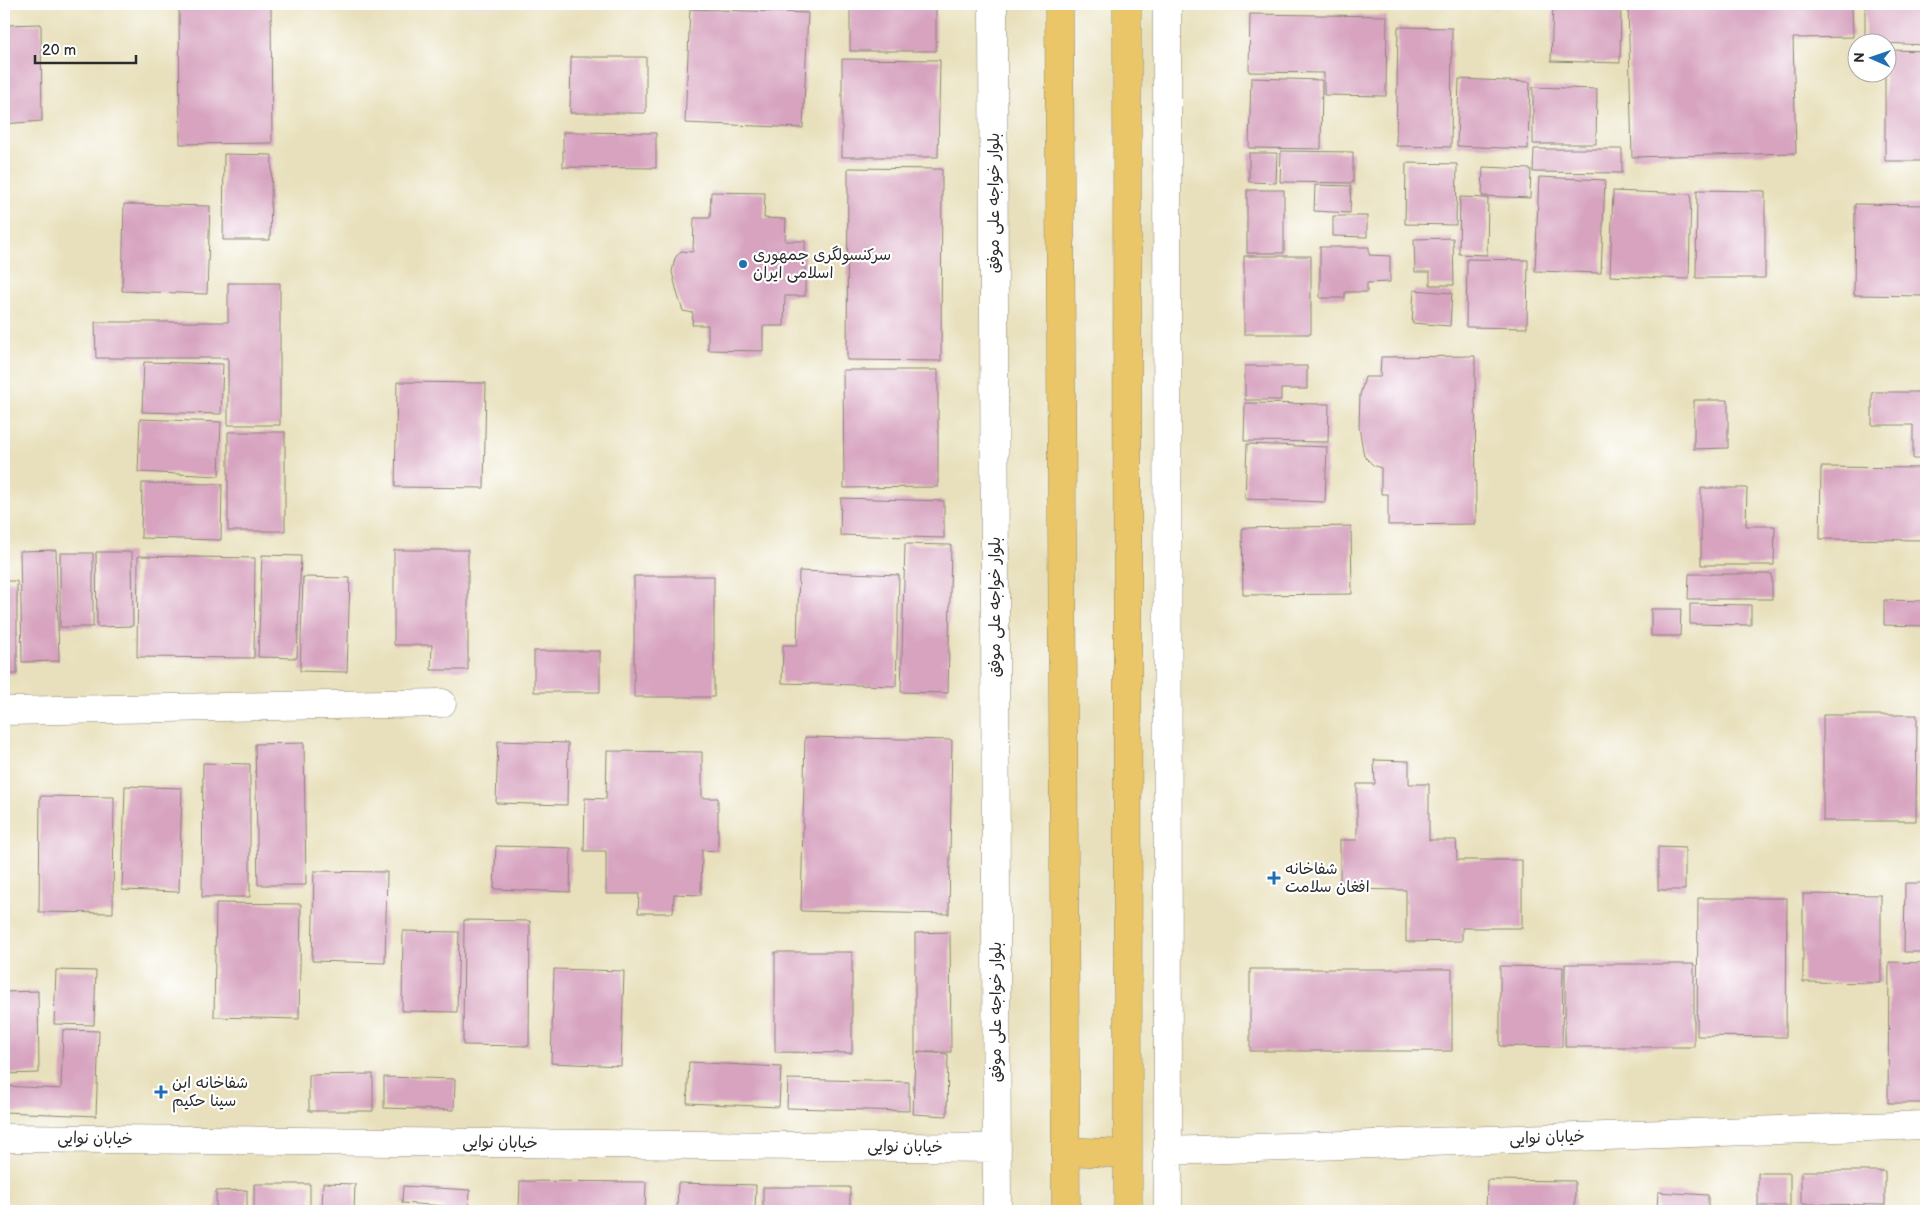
<svg xmlns="http://www.w3.org/2000/svg" width="1930" height="1215" viewBox="0 0 1930 1215" font-family="'Balsamiq Sans','Playpen Sans Arabic',sans-serif">
<rect width="100%" height="100%" fill="#fff"/>
<filter id="ink" filterUnits="userSpaceOnUse"><feTurbulence type="fractalNoise" baseFrequency=".02" numOctaves="2"/><feDisplacementMap in="SourceGraphic" scale="10" xChannelSelector="R" yChannelSelector="G"/><feConvolveMatrix kernelMatrix="1 2 1 2 8 2 1 2 1" color-interpolation-filters="sRGB"/></filter>
<filter id="wash" filterUnits="userSpaceOnUse"><feTurbulence type="fractalNoise" baseFrequency=".0096" numOctaves="4" result="noise"/><feDisplacementMap in="SourceGraphic" scale="20" xChannelSelector="R" yChannelSelector="G"/><feGaussianBlur stdDeviation="1.12" result="paint"/><feColorMatrix in="noise" values="0 0 0 0 0 0 0 0 0 0 0 0 0 0 0 0 0 1.4 0 .05"/><feComposite in="paint" operator="in"/></filter>
<g filter="url(#wash)">
<rect width="100%" height="100%" fill="#e8e0bc"/>
<path fill="#eed0e8" d="M237,4h677v7z"/>
<g id="blocks">
<path fill="#d7a3bf" d="M179,4h92l1,139 -92,1z
M850,4h86v47h-86z
M1553,4h68l-1,59 -69,-2z
M1628,4h224l1,33 -60,1 3,115 -164,4z
M1865,4h60l-1,41 -59,-3z
M690,9l118,4 -5,115 -118,-5z
M1250,14l137,2 -1,80 -62,-1v-22l-75,-1z
M41,24l1,97 -38,3v-99z
M1398,27l54,1 -1,119 -55,-1z
M1888,50l38,1v110h-41v-89h3z
M571,57h75v56h-76z
M842,59l98,1 -2,97h-96z
M1251,78l71,2 -1,69 -72,-1z
M1459,79l71,3 -2,67 -71,-3z
M1533,87l64,2 -1,55h-63z
M563,132l93,1v35l-93,-1z
M1534,149h88v24l-89,-1z
M1281,151l72,1v31l-73,-1z
M1249,153h28l-1,30 -27,-1z
M224,154l48,1 -2,85h-47z
M1406,163l51,1 -1,61 -51,-1z
M1483,167l48,2 -1,29 -48,-2z
M848,168l94,1 -1,192 -94,-1z
M1539,177l66,3 -4,93 -66,-2z
M1315,185l36,1 -1,27 -36,-2z
M1247,190h37v63h-37z
M1697,190l68,1v87h-69z
M1613,191l78,3 -2,85 -79,-3z
M711,192l54,1 -1,25 22,1 -1,22h20v55h-20l-1,30h-21v25l-55,-1v-25h-16l1,-12 -10,-2 -5,-15 -6,-24 3,-14 6,-7 12,1 1,-34h16z
M1460,197l28,1 -1,57 -28,-1z
M124,204l86,2 -3,88 -85,-3z
M1855,204l71,1v91l-72,-1z
M1333,216h34v21l-34,-1z
M1453,238l1,47h-24v-13h-15l-1,-33z
M1320,247h49v8l21,1v26l-23,1v9h-22v6h-25z
M1244,256h67v78h-67z
M1467,259l61,1 -1,68 -61,-1z
M228,283h52v142h-52v-67h-132l-1,-36h133z
M1414,290l38,3 -2,33 -38,-3z
M1475,356l1,168 -88,1v-31h-7v-26l-8,-3 -9,-9 -5,-29 1,-32 5,-18h15l1,-20z
M144,362l79,2 -2,50 -79,-2z
M1245,366h62v23h-26v11h-36z
M843,370h95v117l-94,1z
M397,382l89,1 -2,105 -89,-1z
M1872,392h54v67h-13v-34h-41z
M1694,400h34v48l-34,1z
M1245,403l84,1 -1,38 -84,-1z
M140,419l81,3 -2,54 -81,-4z
M228,432h57v99h-57z
M1247,444l80,3 -2,55 -80,-3z
M1821,467l105,1v72l-106,-1z
M142,483l80,1 -1,56 -80,-2z
M1701,488h46l-1,38h29l-1,39h-73z
M841,498l103,3v37l-104,-3z
M1351,526l1,68 -109,1 -1,-67z
M905,544l46,1 -3,148 -47,-1z
M56,550l3,111 -37,1 -2,-111z
M394,550h74v120h-37l1,-25h-38z
M96,552h36l1,74 -36,1z
M60,553h33v74h-33z
M262,555l39,1 -4,102 -39,-1z
M138,556l117,2 -1,100 -117,-1z
M799,571l100,4 -3,111 -114,-3 1,-38h14z
M1689,574h83v25h-84z
M634,576h80v121h-80z
M303,577l47,1 -3,94 -47,-1z
M4,581h13v93h-13z
M1884,600l42,1v25l-42,-1z
M1690,604l61,1v20l-61,-1z
M1651,609h30l-1,27h-29z
M534,651h66v41h-66z
M1823,715h94l-1,106h-93z
M805,737l147,3 -3,174 -148,-3z
M498,741l70,2 -1,62 -71,-2z
M304,743l2,142h-48l-3,-141z
M607,751l95,1v46h16v53l-16,-1 -1,45 -27,-1 -1,19h-35l1,-19h-33v-43h-22l1,-53 21,1z
M1374,760l35,1v23h20v56h27l1,20h65v68h-60v13l-56,1v-52l-66,-1v-49h17v-56h18z
M203,763l47,1v133h-48z
M125,786l57,2 -3,104 -57,-2z
M40,796l74,1 -1,116 -74,-1z
M496,846l75,2 -1,44 -76,-3z
M1658,847l27,1v42h-27z
M314,871l73,1 -2,91 -73,-2z
M1905,883h21v69h-22z
M1803,894l78,1v88l-78,-1z
M1698,898h89l-1,139 -89,-1z
M216,903l85,1 -2,115 -85,-2z
M464,920l66,1 -1,125 -66,-1z
M403,931l56,1 -2,80 -55,-1z
M950,932l1,120h-34l31,2 -1,62 -34,-2 2,-61v-120z
M775,952h77v101l-77,-1z
M1889,962l37,1v140h-38z
M1565,964h129v83h-129z
M1500,966l63,1 -1,80 -62,-1z
M554,969l70,2 -3,95 -70,-3z
M1250,969h202v82h-202z
M56,970l40,1 -2,54 -40,-1z
M38,991l1,82 -35,1v-82z
M63,1030l36,1 -3,85 -92,-4v-26l57,3z
M689,1062l92,5 -2,40 -92,-4z
M373,1074v37h-64v-36z
M384,1077l71,2 -1,31 -70,-2z
M788,1079l121,3v29l-122,-3z
M1801,1171h84v34l-84,-1z
M1758,1173h32v33h-32z
M1487,1180l88,1v30h-89z
M520,1181l126,1 -1,29h-126z
M323,1183l32,1 -1,27h-32z
M678,1183l78,2 -1,26h-78z
M254,1184h56v27h-56z
M403,1186l67,4 -1,21h-26l1,-5 -42,-3z
M763,1187h87v24h-87z
M247,1190v21h-31v-20z
M1658,1192l50,3v16h-51z"/>
</g>
</g>
<g filter="url(#ink)">
<use href="#blocks" fill-opacity="0" stroke="#8a8674" stroke-width="1"/>
<g fill="none" stroke-linecap="round" stroke-linejoin="round">
<defs>
<path id="minor" d="M4,711l438,-8"/>
<path id="tertiary" d="M993,4l4,1207
M1167,4l1,1207
M4,1138l993,10
M1167,1151l759,-26"/>
<path id="trunk" d="M1059,4l7,1207
M1127,4l1,1207
M1066,1151l62,3"/>
</defs>
<use href="#minor" stroke="#8a8674" stroke-width="29"/>
<use href="#tertiary" stroke="#8a8674" stroke-width="29"/>
<use href="#trunk" stroke="#8a8674" stroke-width="29"/>
<use href="#minor" stroke="#fff" stroke-width="28"/>
<use href="#tertiary" stroke="#fff" stroke-width="28"/>
<use href="#trunk" stroke="#eac669" stroke-width="28"/>
</g>
</g>
<g fill="#1f6fb2" stroke="#fff" stroke-width="2">
<circle cx="743" cy="264" r="5"/>
<path d="M1271.5 870.5h5v5h5v5h-5v5h-5v-5h-5v-5h5z"/>
<path d="M158.5 1084.5h5v5h5v5h-5v5h-5v-5h-5v-5h5z"/>
</g>
<g text-anchor="middle" dominant-baseline="central" stroke-width="4.5" stroke-linejoin="round" paint-order="stroke">
<g font-size="16" fill="#2b2b2b" stroke="#fff">
<text transform="translate(994 203) rotate(-90)">بلوار خواجه علی موفق</text>
<text transform="translate(995 607) rotate(-90)">بلوار خواجه علی موفق</text>
<text transform="translate(996 1012) rotate(-90)">بلوار خواجه علی موفق</text>
<text transform="translate(1547 1138) rotate(-2)">خیابان نوایی</text>
<text transform="translate(95 1139) rotate(1)">خیابان نوایی</text>
<text transform="translate(500 1143) rotate(1)">خیابان نوایی</text>
<text transform="translate(905 1147) rotate(1)">خیابان نوایی</text>
</g>
<g font-size="16" fill="#2b2b2b" stroke="#fff" text-anchor="start">
<text x="753" y="255">سرکنسولگری جمهوری<tspan x="753" dy="18">اسلامی ایران</tspan></text>
<text x="1285" y="869">شفاخانه<tspan x="1285" dy="18">افغان سلامت</tspan></text>
<text x="172" y="1083">شفاخانه ابن<tspan x="172" dy="18">سینا حکیم</tspan></text>
</g>
</g>
<rect width="1930" height="1215" fill="none" stroke="#fff" stroke-width="20"/>
<g transform="translate(1872 58) rotate(272)"><circle r="24" fill="#ffffff" stroke="#aaaaaa"/>
<path d="M0-4L9 19L0 12L-9 19Z" fill="#1f6fb2"/>
<text y="-8" font-size="14" font-weight="bold" text-anchor="middle" fill="#2b2b2b">N</text>
</g>
<path d="M35 55v8h101v-8" fill="none" stroke="#2b2b2b" stroke-width="2.5"/>
<text x="42" y="55" font-size="15" fill="#2b2b2b" stroke="#ffffff" stroke-width="4" paint-order="stroke">20 m</text>
</svg>
